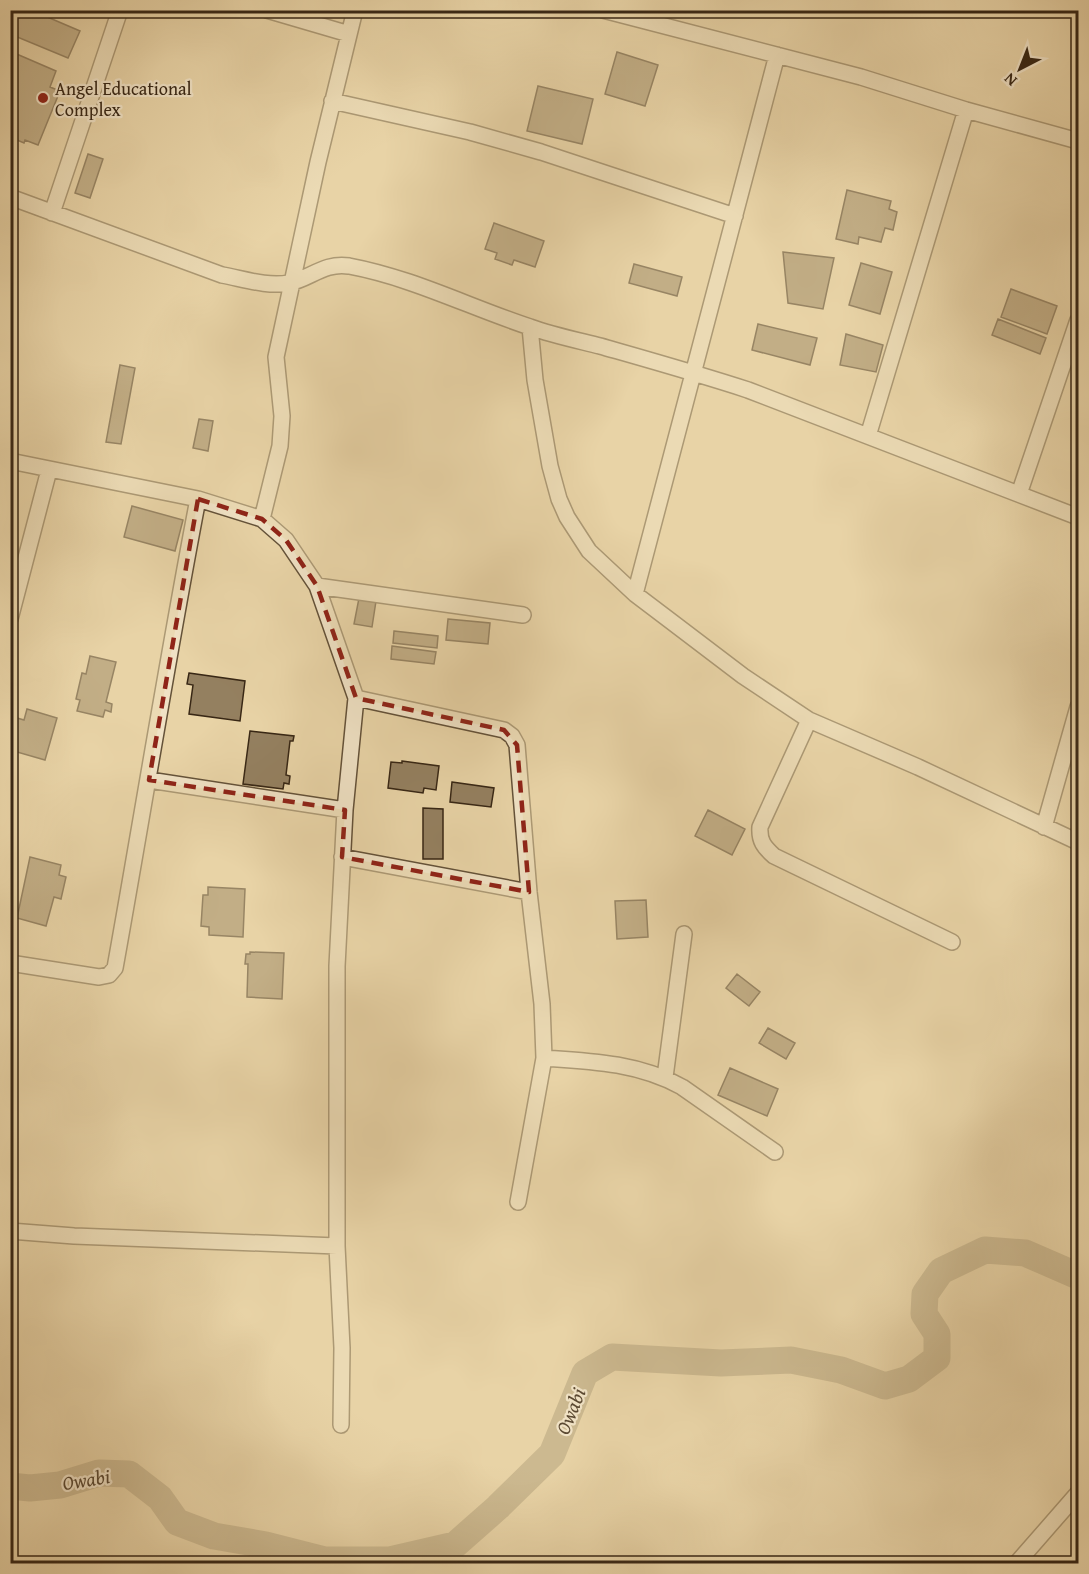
<svg xmlns="http://www.w3.org/2000/svg" width="1089" height="1574" viewBox="0 0 1089 1574" font-family="'Gentium Book Plus',serif">
<rect width="100%" height="100%" fill="#e8d3a6"/>
<filter id="stains"><feTurbulence type="fractalNoise" baseFrequency=".00333" numOctaves="4"/><feColorMatrix values="0 0 0 0 .2 0 0 0 0 .09 0 0 0 0 .02 0 0 0 .5 -.17"/></filter>
<radialGradient id="worn" r=".72"><stop offset=".6" stop-color="#630" stop-opacity="0"/><stop offset="1" stop-color="#630" stop-opacity=".3"/></radialGradient>
<g fill="none" stroke-linecap="round" stroke-linejoin="round">
<path stroke="#ac9975" stroke-width="27" d="M10,1486l20,2 30,-3 39,-12 30,1 31,24 17,24 37,14 52,9 59,15h65l65,-15 43,-38 54,-53 33,-81 27,-16 109,6 70,-3 50,10 44,16 24,-7 28,-21v-24l-13,-20 1,-20 16,-23 44,-21 40,3 53,23"/>
</g>
<path fill="#948060" stroke="#382715" stroke-width="1.5" d="M10,10h21l49,21 -12,27 -58,-24z
M12,52l44,19 -6,16 10,4 -22,54 -13,-5 -1,3 -14,-6v-81z
M617,52l41,13 -13,41 -40,-12z
M538,86l55,13 -11,45 -55,-13z
M88,154l15,5 -13,39 -15,-5z
M847,190l44,11 -2,8 8,3 -4,18 -8,-2 -4,14 -22,-5 -1,7 -22,-5z
M494,223l50,18 -9,26 -21,-7 -2,5 -17,-6 2,-6 -12,-4z
M783,252l51,6 -11,51 -35,-6z
M861,263l31,9 -12,42 -31,-9z
M634,264l48,13 -5,19 -48,-13z
M1011,289l46,17 -10,28 -46,-17z
M998,319l48,19 -6,16 -48,-19z
M758,324l59,14 -7,27 -58,-15z
M846,334l37,11 -7,27 -36,-7z
M120,365l15,3 -14,76 -15,-2z
M199,419l14,2 -5,30 -15,-3z
M132,506l51,14 -8,31 -51,-14z
M359,598l17,3 -4,26 -18,-3z
M448,619l42,4 -2,21 -42,-4z
M394,631l44,5 -1,12 -44,-5z
M392,646l44,6 -2,12 -43,-5z
M90,656l26,6 -10,40 6,2 -1,8 -6,-2 -2,7 -26,-6 3,-11 -4,-1 6,-26 4,1z
M189,673l56,8 -5,40 -51,-7 4,-29 -6,-1z
M27,709l30,9 -12,42 -35,-10v-17h2l5,-15 7,2z
M250,731l44,5 -1,5h-3l-4,34 4,1 -1,8 -5,-1 -1,6 -40,-5z
M402,761l37,5 -3,24 -12,-2 -1,5 -35,-5 3,-26 11,1z
M452,782l42,6 -3,19 -41,-5z
M423,808l20,1v50h-20z
M708,810l37,19 -13,26 -37,-19z
M30,857l31,8 -2,10 7,2 -5,22 -7,-2 -8,29 -29,-8z
M208,887l37,2 -2,48 -34,-2v-8l-8,-1 2,-31h5z
M646,900l2,37 -31,2 -2,-38z
M250,952l34,1 -2,46 -35,-2 1,-33h-3l1,-10h4z
M737,974l23,18 -11,14 -23,-18z
M768,1028l27,15 -9,16 -27,-16z
M730,1068l48,21 -11,27 -49,-21z"/>
<g fill="none" stroke-linecap="round" stroke-linejoin="round">
<defs>
<path id="street" d="M267,10l82,24
M603,10l258,67 105,33 112,31
M332,101l138,31 71,20 194,64
M10,197l212,78c22,4 45,12 67,8 21,-4 35,-21 60,-17 64,12 120,41 181,61 22,8 46,13 70,19 49,14 99,28 148,44l330,127
M52,213l68,-203
M530,327l5,53 15,86 9,33 8,18 22,34 46,43 33,25 75,57 66,44 109,47 160,75
M868,436l98,-326
M10,461l188,38 64,20 24,21 31,46 39,112 -11,112 -8,156v280l5,102 -1,77
M1019,494l59,-174
M262,519l18,-73 2,-30 -6,-59 42,-195 37,-152
M317,586l206,29
M635,594l142,-539
M10,619l39,-149
M356,698l148,32 8,6 5,9 12,147 13,112 2,54 -26,144
M809,720l-49,107c-1,14 4,20 14,29l178,86
M149,780l196,30
M1044,827l34,-120
M342,857l187,35
M10,963l89,14 10,-2 6,-7c28,-156 53,-313 83,-469
M544,1058c47,3 95,5 138,29l93,65
M665,1077l19,-143
M10,1231l64,5 263,10
M1016,1564l62,-71"/>
</defs>
<use href="#street" stroke="#645239" stroke-width="18"/>
<use href="#street" stroke="#f0e2c5" stroke-width="15"/>
</g>
<path d="M0 0H1089V1574H0ZM198,499l64,20 24,21 31,46 39,112 148,32 13,15 12,147 -187,-35 3,-47 -196,-30z" fill="#e8d3a6" fill-opacity=".55" fill-rule="evenodd"/>
<path fill="none" stroke="#8f2418" stroke-width="4.5" stroke-dasharray="12 8" stroke-linejoin="round" d="M198,499l64,20 24,21 31,46 39,112 148,32 13,15 12,147 -187,-35 3,-47 -196,-30z"/>
<circle fill="#8f2418" stroke="#f0e2c5" stroke-width="2" cx="43" cy="98" r="6"/>
<g text-anchor="middle" dominant-baseline="central" stroke-width="4.5" stroke-linejoin="round" paint-order="stroke">
<g font-size="18" fill="#382715" stroke="#f0e2c5" text-anchor="start">
<text x="55" y="88">Angel Educational<tspan x="55" dy="21">Complex</tspan></text>
</g>
<g font-size="20" font-style="italic" fill="#5b4932" stroke="#f0e2c5">
<text transform="translate(570 1411) rotate(-68)">Owabi</text>
<text transform="translate(86 1479) rotate(-9)">Owabi</text>
</g>
</g>
<rect width="1089" height="1574" fill="none" stroke="#e8d3a6" stroke-width="36"/>
<rect x="12" y="12" width="1065" height="1550" fill="none" stroke="#382715" stroke-width="3"/>
<rect x="18" y="18" width="1053" height="1538" fill="none" stroke="#382715" stroke-width="1.5"/>
<g transform="translate(1020 69) rotate(222)" stroke="#f0e2c5" stroke-width="4.5" paint-order="stroke">
<path d="M0-4.5L10 22L0 15L-10 22Z" fill="#382715"/>
<text y="-9" font-size="16" font-weight="bold" text-anchor="middle" fill="#382715">N</text>
</g>
<rect width="100%" height="100%" filter="url(#stains)"/>
<rect width="100%" height="100%" fill="url(#worn)"/>
</svg>
